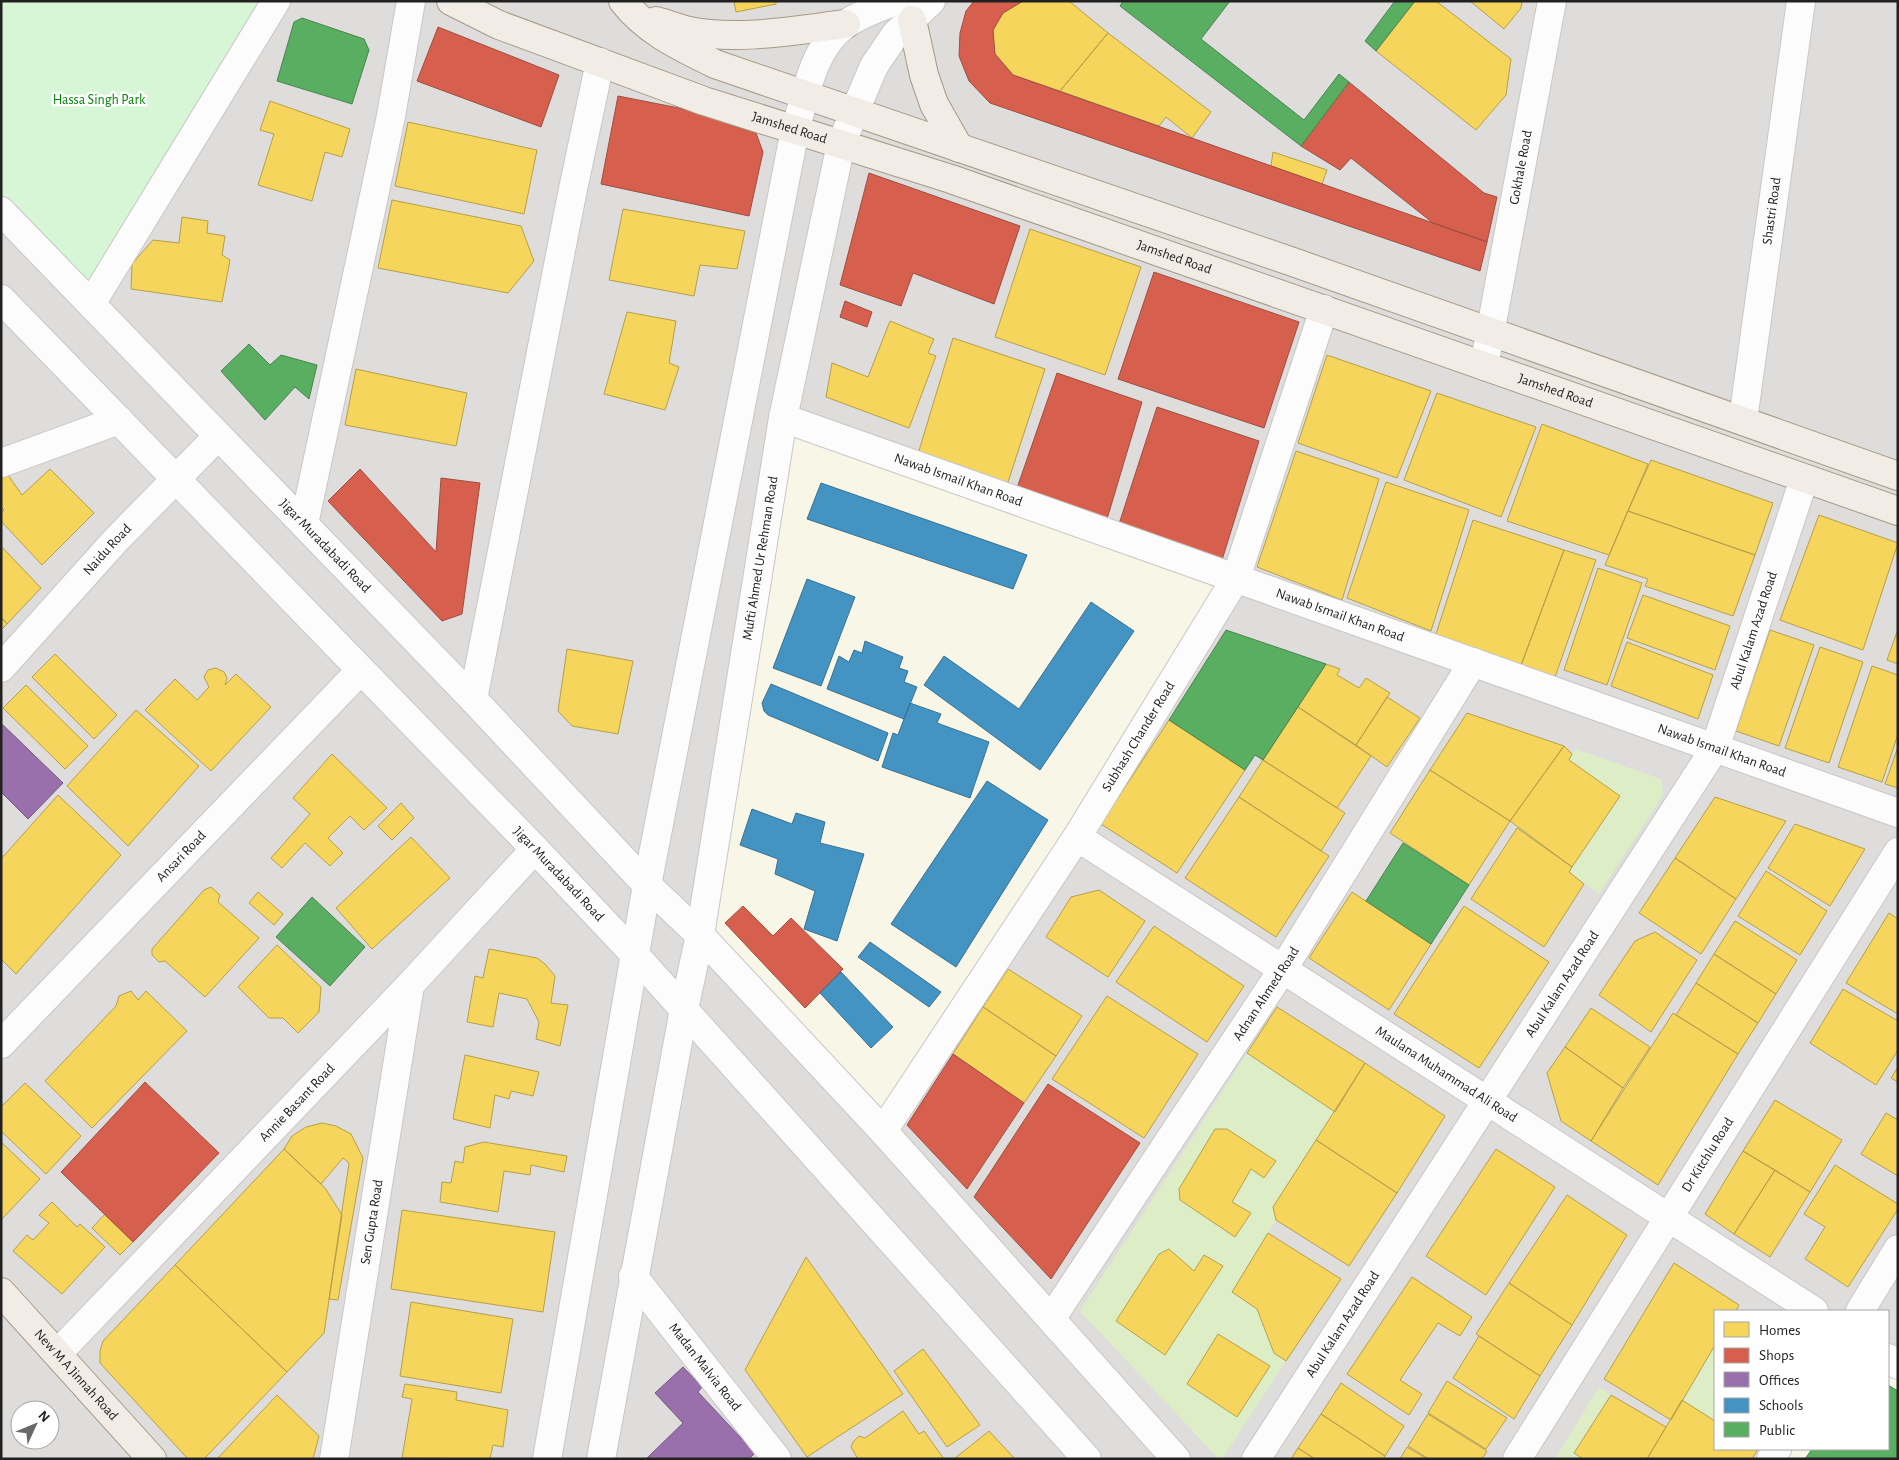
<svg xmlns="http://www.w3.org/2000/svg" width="1899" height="1460" viewBox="0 0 1899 1460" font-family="'Alegreya Sans',sans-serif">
<rect width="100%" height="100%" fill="#efedea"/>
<path fill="#dedddb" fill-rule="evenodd" d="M1,1h1897v1458h-1897zM1715,1311h173v138h-173zM20,1410h30v30h-30z"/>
<path fill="#f8f6e6" d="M783,418l453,160 -353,553 -183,-196z
M1888,1358l10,7v94h-127l6,-10h111z"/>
<path fill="#ddeec7" d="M1575,749l86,30 2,16 -64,99 -30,-22 51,-76 -51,-36z
M1248,1052l87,60 -62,95 3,13 -44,72 25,17 17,44 12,8 -64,98h-3l-139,-148z
M1715,1345v76l-33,-21z
M1599,1387l12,8 -37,58 9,6h-28z"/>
<path fill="#d6f6d5" d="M1,1h273l-179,297 -94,-93z"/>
<path fill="#f6d55c" stroke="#b69f4a" d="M734,1h42v3l-40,8z
M1023,1h46l39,32 -48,58 -47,-16 -18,-21 -3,-13 1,-11 4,-9 6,-8z
M1415,1h21l75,58 -5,36 -30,35 -100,-79z
M1470,1h52l-1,7 -17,21z
M1108,33l103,79 -19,26 -26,-21 -7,9 -99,-35z
M270,101l80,28 -8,28 -17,-5 -13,49 -54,-16 16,-51 -14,-4z
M408,122l129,28 -13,64 -129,-28z
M1273,152l54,18 -5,14 -51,-18z
M392,200l129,26 13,35 -26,32 -130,-25z
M623,209l122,22 -8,38 -37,-4 -6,31 -85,-16z
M182,217l26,4 -1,12 18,3 -3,19 8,5 -8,42 -91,-13 1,-25 21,-24 26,3z
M1030,229l111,38 -36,108 -110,-38z
M627,312l49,9 -7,42 10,4 -14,43 -61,-16z
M890,321l44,18 -6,14 8,3 -27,72 -83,-31 6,-34 36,14z
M953,338l92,31 -38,116 -89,-31z
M1327,355l104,36 -34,87 -99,-35z
M356,369l111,24 -11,53 -111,-21z
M1437,393l99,34 -35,90 -97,-37z
M1542,424l106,40 -39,91 -102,-34z
M1296,451l83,28 -37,121 -85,-33z
M1651,460l122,43 -18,52 -127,-44z
M50,469l44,44 -52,52 -41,-44v-8l3,-3 -3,-3v-29l7,-3 14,20z
M1386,482l83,28 -38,121 -84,-33z
M1628,511l127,44 -22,61 -88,-30 3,-7 -43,-14z
M1819,515l79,28 -35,107 -83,-30z
M1473,520l91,30 -44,118 -85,-31z
M1,546l40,42 -34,36 -6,-7z
M1564,550l32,10 -42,120 -34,-12z
M1598,568l44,15 -35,102 -43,-15z
M1643,595l87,31 -15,44 -88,-32z
M1,617l6,7 -6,6z
M1898,629v35l-11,-4z
M1770,630l44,15 -35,101 -43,-15z
M1627,642l86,33 -15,44 -87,-33z
M1820,647l43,15 -34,101 -44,-15z
M567,649l66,12 -15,73 -46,-8 -14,-15z
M55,654l62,61 -23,24 -62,-62z
M1326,664l14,5 -3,6 22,13 7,-10 24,15 -34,52 -58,-38z
M1872,666l26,9v59l-16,48 -44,-15z
M216,668l8,4 3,6 -2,7 11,-11 35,33 -60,64 -66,-61 30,-31 22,21 12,-13 -5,-10 4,-7z
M26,685l62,61 -23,23 -62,-61z
M1387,697l33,21 -33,49 -31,-22z
M1298,707l73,49 -34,52 -74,-48z
M136,710l63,56 -71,80 -61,-60z
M1467,713l97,33 -54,75 -80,-51z
M1169,720l76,50 -68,103 -76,-49z
M1564,746l8,8 -3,6 51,36 -48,71 -62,-46z
M1898,747v41l-13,-4z
M332,754l55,54 -23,22 -14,-14 -22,22 15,15 -13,13 -25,-23 -23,25 -11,-10 39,-44 -17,-16z
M1263,760l82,53 -24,38 -82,-54z
M1430,770l80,51 -41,64 -79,-52z
M58,795l63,60 -105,119 -15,-15v-100z
M1239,797l90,59 -53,81 -91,-59z
M1715,797l71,24 -50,78 -61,-41z
M401,803l13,15 -22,22 -14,-14z
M1795,824l70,25 -35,57 -62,-38z
M1517,828l55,39 -3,5 15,12 -40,63 -73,-48z
M411,837l39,41 -78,71 -36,-41z
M1675,858l61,41 -35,55 -62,-41z
M1766,871l61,40 -27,44 -62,-39z
M211,887l9,8 -2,7 41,36 -54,59 -40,-36 -6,1 -7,-7v-6l52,-59z
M1099,890l46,31 -37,56 -62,-40 25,-40z
M258,892l25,22 -9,11 -25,-22z
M1352,892l79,52 -42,66 -80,-52z
M1464,906l85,56 -70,106 -85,-54z
M1889,913l9,6v95l-52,-31z
M1735,921l62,39 -21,34 -62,-40z
M1154,926l90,60 -37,56 -91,-60z
M1655,932l42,28 -46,72 -52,-37 36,-54z
M277,945l44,42 -2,25 -21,21 -15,-15h-14l-31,-31z
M489,949l48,9 8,6 10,12 -4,27 17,2 -8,41 -24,-7 3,-17 -12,-23 -28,-6 -6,34 -26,-5 8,-46 8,2z
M1714,954l62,40 -18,29 -62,-40z
M1008,969l74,47 -26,40 -73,-49z
M1696,983l62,40 -20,31 -62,-39z
M1843,989l55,32v29l-22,35 -66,-42z
M131,991l7,9 8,-9 41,40 -95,97 -47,-47 71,-75 3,-10z
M1107,996l91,58 -54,84 -92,-59z
M983,1007l73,49 -32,47 -71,-49z
M1277,1007l88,56 -30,49 -88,-59z
M1591,1008l59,39 -27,41 -58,-41z
M1673,1013l65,41 -80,131 -67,-44z
M1565,1047l58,41 -32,53 -30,-20 -14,-48z
M465,1055l74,17 -6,24 -22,-5 -2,8 -14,-4 -5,33 -37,-9z
M1365,1063l80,53 -48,77 -81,-53z
M1898,1067v15l-7,-4z
M25,1083l56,53 -35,38 -45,-43v-24z
M1775,1100l67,40 -32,52 -67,-41z
M1886,1113l12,7v56l-37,-22z
M322,1123l14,3 15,8 12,24 -25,142 -9,-1 20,-136 -6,-5 -22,26 -37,-35 8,-13 14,-9z
M1215,1129h12l49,32 -12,17 -13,-9 -19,33 19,11 -16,24 -55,-37 -1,-11z
M1316,1140l81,53 -48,73 -73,-46 -3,-13z
M1,1142l39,37 -39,41z
M484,1142l83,14 -3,16 -33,-7 -1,10 -26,-4 -6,41 -58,-10 2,-20 9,1 4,-22 8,2 2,-16z
M284,1149l41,39 17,27 -18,118 -37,39 -112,-107z
M1496,1149l59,38 -69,108 -60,-39z
M1743,1151l32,19 -41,64 -29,-20z
M1835,1165l63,39v5l-50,78 -43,-28 20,-32 -21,-13z
M1775,1170l35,22 -40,65 -36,-23z
M1567,1195l60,40 -55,90 -63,-42z
M52,1202l25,25 3,-3 25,23 -43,47 -49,-43 14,-16 6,5 16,-17 -10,-8z
M402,1210l153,22 -12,80 -152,-23z
M105,1214l28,28 -13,13 -28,-27z
M1268,1233l73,46 -55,82 -12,-8 -17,-44 -25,-17z
M1169,1249l25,22 10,-16 19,11 -58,89 -49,-34 43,-67z
M806,1257l97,137 -96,63 -62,-87z
M1674,1263l65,42 -3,6h-21v34l-44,75 -67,-41z
M175,1265l112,107 -83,87h-16l-88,-96v-12l3,-10z
M1412,1277l60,40 -12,19 -22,-13 -38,57 22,14 -13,21 -62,-41z
M1509,1283l63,42 -32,51 -64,-42z
M411,1302l102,17 -12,74 -101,-17z
M1218,1334l52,32 -33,51 -50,-33z
M1479,1336l61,40 -26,43 -61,-41z
M923,1349l57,76 -33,22 -53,-76z
M1447,1381l60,37 -21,31 -58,-36z
M1341,1383l63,43 -19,30 -64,-42z
M405,1384l52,8 -1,8 52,10 -5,37 -10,-2 -3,14 -88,-1 10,-59 -10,-2z
M277,1395l42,41 -6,23h-96z
M1611,1395l55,32 -19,32h-64l-9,-6z
M1682,1400l33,21v28h43l-6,10h-105z
M903,1411l16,23 5,-3 20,28h-86l-7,-12 2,-5 6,-6 6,2z
M1321,1414l64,42 -2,3h-68l-17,-11z
M1428,1414l59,37 -5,8h-53l-21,-13z
M989,1431l26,28h-61z
M1407,1447l20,12h-27z
M1298,1448l17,11h-24z"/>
<path fill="#d6604d" stroke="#a04d40" d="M974,1h49l-20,12 -10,17 2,24 18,21 474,167 -7,29 -490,-168 -21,-22 -10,-25 1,-23 6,-22z
M438,27l121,48 -18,52 -124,-46z
M1349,82l135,111 13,4 -10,45 -54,-19 -82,-65 -11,12 -39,-24z
M618,96l66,13 72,24 7,19 -14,64 -148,-32z
M869,173l151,53 -26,78 -81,-31 -12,33 -61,-21z
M1154,272l145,50 -35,106 -146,-49z
M845,301l27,11 -5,15 -27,-10z
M1057,373l85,29 -35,117 -90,-31z
M1157,407l102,34 -37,119 -103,-36z
M360,469l76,83 5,-74 39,5 -18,131 -20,7 -114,-120z
M743,906l30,30 18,-18 52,51 -38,39 -80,-85z
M953,1054l71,49 -57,86 -60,-64z
M145,1082l74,71 -86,89 -72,-70z
M1048,1084l92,59 -89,136 -77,-82z"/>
<path fill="#9970ab" stroke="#755882" d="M1,723l62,60 -35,36 -27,-27z
M683,1367l19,20 -4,5 57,61 -6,6h-103l37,-36 -28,-30z"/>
<path fill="#4393c3" stroke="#397192" d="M821,483l206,72 -14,34 -206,-70z
M807,579l48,18 -34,89 -48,-18z
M1091,602l43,29 -94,139 -116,-85 20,-29 75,53z
M865,641l38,16 -4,11 9,3 -4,11 13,5 -13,32 -77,-30 12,-33 10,6 5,-12 8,3z
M771,684l117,49 -10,28 -110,-46 -4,-4 -2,-8z
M910,703l31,11 -4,9 52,19 -19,56 -88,-31 11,-34 5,2z
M987,781l61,39 -92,147 -65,-43z
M752,809l40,15 4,-11 29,9 -5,21 44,11 -27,87 -33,-12 11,-38 -40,-17 3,-15 -38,-14z
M870,942l71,50 -12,15 -71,-50z
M841,972l52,55 -22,21 -51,-55z"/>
<path fill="#5aae61" stroke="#49844e" d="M1123,1h107l-29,38 103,81 35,-46 10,8 -48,64 -181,-140z
M1395,1h20l-39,50 -11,-10z
M302,18l62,21 5,11 -17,54 -75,-23 17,-59z
M249,344l21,21 11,-10 36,10 -8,34 -14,-12 -30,33 -44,-49z
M1226,630l100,34 -63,96 -8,-5 -10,15 -76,-50z
M1403,843l66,42 -38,59 -65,-43z
M312,897l53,50 -35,39 -54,-49z
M1888,1385l10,6v68h-93l7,-10h76z"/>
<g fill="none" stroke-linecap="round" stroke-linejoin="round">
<defs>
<g id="minor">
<path id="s1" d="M1,211l472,488 174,186 53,50 183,196 293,328"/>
<path id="s2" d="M1,299l534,550 101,107 451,503"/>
<path d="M91,304l185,-303"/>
<path id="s3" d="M1484,366l68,-365"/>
<path id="s4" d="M783,418l1115,395"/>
<path id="s5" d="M1743,420l58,-419"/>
<path d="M1,463l118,-43"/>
<path d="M304,524l87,-408 20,-115"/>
<path id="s6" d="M1,668l114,-127 103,-105"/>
<path d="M473,699l99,-505 28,-132"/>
<path id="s7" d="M1077,837l737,474"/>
<path id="s8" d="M1,1044l360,-374"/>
<path id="s9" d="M883,1131l194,-294 159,-259 88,-269"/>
<path id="s10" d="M633,1276l144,183"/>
<path d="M1860,1311l38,-62"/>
<path id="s11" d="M1051,1319l232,-350 190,-307"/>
<path id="s12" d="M58,1353l352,-368 125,-136"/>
<path d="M1888,1358l10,7"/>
<path id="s13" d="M334,1459l76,-474"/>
<path d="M547,1459l100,-574 148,-755c11,-35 18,-84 51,-106 14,-10 33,-16 49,-23"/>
<path id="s14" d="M601,1459l83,-450 16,-74 83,-517 58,-274 33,-78 21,-31 36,-34"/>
<path id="s15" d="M1256,1459l459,-711 89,-269"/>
<path id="s16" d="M1517,1459l381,-607"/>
<path d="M1771,1459l6,-10"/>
</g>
<g id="major">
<path id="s17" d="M451,1l48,24 205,76 247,78 947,332"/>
<path d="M623,1c24,31 58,46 92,63l575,197 608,215"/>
<path d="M912,20l12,55 10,29 25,44"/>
<path d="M656,21c11,3 22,7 33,10 49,10 108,-1 157,-7"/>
<path id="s18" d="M1,1292l151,167"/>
</g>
</defs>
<use href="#minor" stroke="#c8c7c6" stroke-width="30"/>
<use href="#major" stroke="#a69a85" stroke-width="30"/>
<use href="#minor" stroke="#fdfcfc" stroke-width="28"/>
<use href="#major" stroke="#f2ece6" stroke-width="28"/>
</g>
<g text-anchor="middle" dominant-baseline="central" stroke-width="5" stroke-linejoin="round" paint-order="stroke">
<g font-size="14" fill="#048508" stroke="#fff">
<text x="99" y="100">Hassa Singh Park</text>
</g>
<g font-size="14" fill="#212121" stroke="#fff">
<text stroke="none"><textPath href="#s17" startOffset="362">Jamshed Road</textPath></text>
<text stroke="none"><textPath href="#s3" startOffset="202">Gokhale Road</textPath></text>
<text stroke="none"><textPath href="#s5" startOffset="211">Shastri Road</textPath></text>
<text stroke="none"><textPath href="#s17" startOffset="768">Jamshed Road</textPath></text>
<text stroke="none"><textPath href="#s17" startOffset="1172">Jamshed Road</textPath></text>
<text stroke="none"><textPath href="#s4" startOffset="186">Nawab Ismail Khan Road</textPath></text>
<text stroke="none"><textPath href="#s1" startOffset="466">Jigar Muradabadi Road</textPath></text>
<text stroke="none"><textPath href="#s6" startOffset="159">Naidu Road</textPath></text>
<text stroke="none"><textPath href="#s14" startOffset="915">Mufti Ahmed Ur Rehman Road</textPath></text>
<text stroke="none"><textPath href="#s4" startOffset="591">Nawab Ismail Khan Road</textPath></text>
<text stroke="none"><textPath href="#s15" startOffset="970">Abul Kalam Azad Road</textPath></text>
<text stroke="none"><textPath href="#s9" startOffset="470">Subhash Chander Road</textPath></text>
<text stroke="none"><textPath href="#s4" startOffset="996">Nawab Ismail Khan Road</textPath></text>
<text stroke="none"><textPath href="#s8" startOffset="260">Ansari Road</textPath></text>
<text stroke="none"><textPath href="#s2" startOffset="801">Jigar Muradabadi Road</textPath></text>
<text stroke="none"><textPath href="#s15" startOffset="565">Abul Kalam Azad Road</textPath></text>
<text stroke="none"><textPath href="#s11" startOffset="390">Adnan Ahmed Road</textPath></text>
<text stroke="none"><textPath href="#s7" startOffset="439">Maulana Muhammad Ali Road</textPath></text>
<text stroke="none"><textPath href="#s12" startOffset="346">Annie Basant Road</textPath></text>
<text stroke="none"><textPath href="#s16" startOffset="359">Dr Kitchlu Road</textPath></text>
<text stroke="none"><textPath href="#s13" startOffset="240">Sen Gupta Road</textPath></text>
<text stroke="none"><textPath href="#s15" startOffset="160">Abul Kalam Azad Road</textPath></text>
<text stroke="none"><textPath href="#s10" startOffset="116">Madan Malvia Road</textPath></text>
<text stroke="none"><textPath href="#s18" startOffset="112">New M A Jinnah Road</textPath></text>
</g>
</g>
<rect width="1899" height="1460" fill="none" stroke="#212121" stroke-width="5"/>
<rect x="1714" y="1310" width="175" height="140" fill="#ffffff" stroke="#a6a6a6"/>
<rect x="1724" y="1322" width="25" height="15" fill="#f6d55c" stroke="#a6a6a6"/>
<text x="1759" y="1335" font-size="15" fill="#212121">Homes</text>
<rect x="1724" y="1348" width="25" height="15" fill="#d6604d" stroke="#a6a6a6"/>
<text x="1759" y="1360" font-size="15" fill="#212121">Shops</text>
<rect x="1724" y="1372" width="25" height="15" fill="#9970ab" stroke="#a6a6a6"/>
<text x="1759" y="1385" font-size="15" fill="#212121">Offices</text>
<rect x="1724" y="1398" width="25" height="15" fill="#4393c3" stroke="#a6a6a6"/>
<text x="1759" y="1410" font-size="15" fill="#212121">Schools</text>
<rect x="1724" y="1422" width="25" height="15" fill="#5aae61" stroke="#a6a6a6"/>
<text x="1759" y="1435" font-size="15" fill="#212121">Public</text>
<g transform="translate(35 1425) rotate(46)"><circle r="24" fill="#ffffff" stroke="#a6a6a6"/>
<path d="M0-4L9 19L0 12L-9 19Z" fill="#696867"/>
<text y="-8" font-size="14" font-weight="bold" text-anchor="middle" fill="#212121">N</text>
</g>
</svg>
